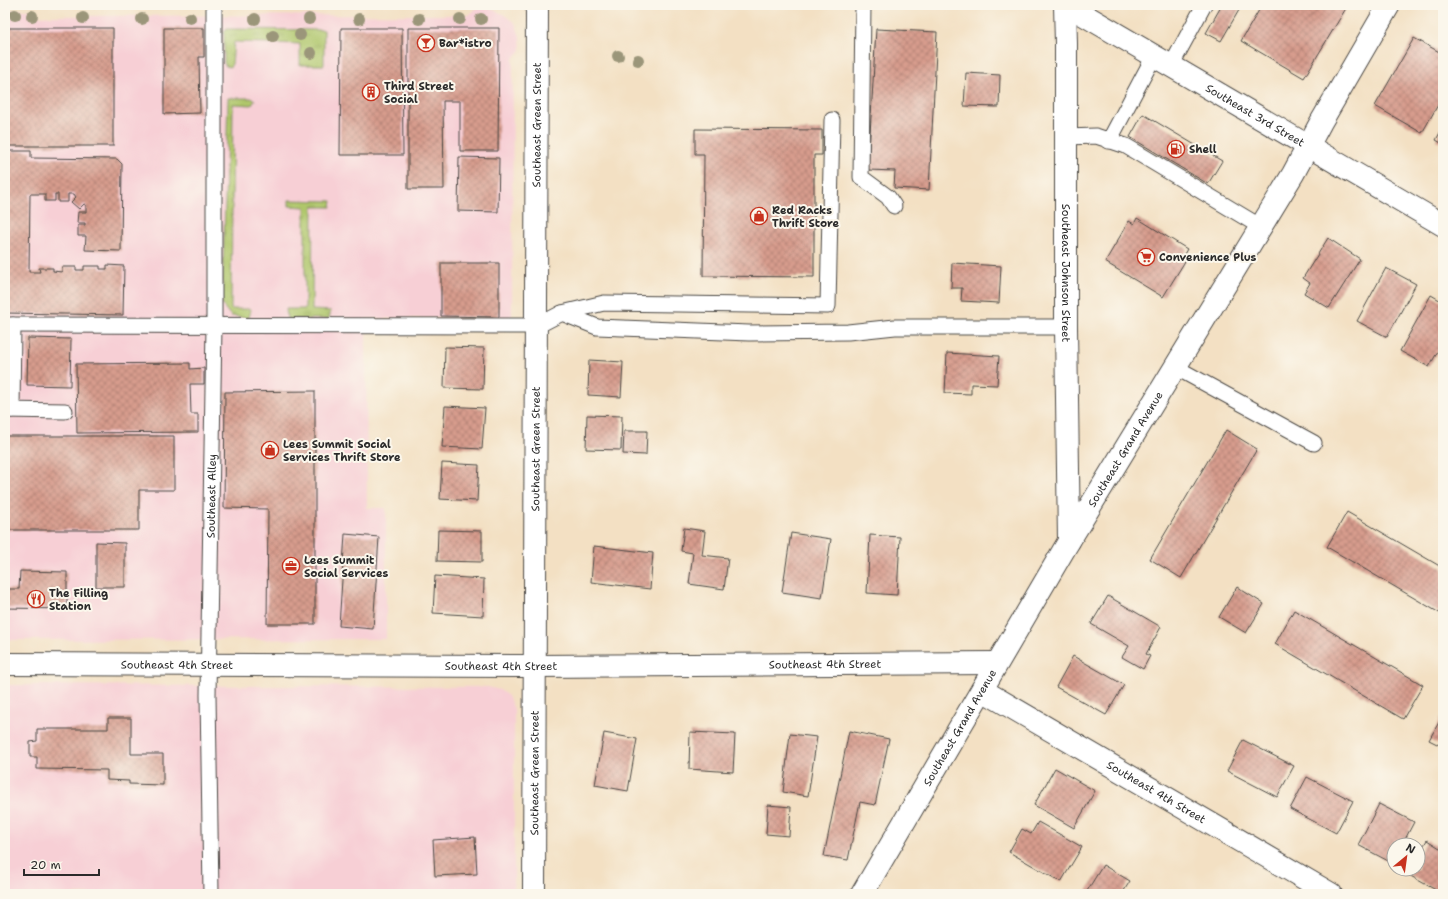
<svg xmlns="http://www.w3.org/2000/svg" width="1448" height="899" viewBox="0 0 1448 899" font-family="'Shantell Sans',sans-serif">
<defs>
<pattern id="grass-tufts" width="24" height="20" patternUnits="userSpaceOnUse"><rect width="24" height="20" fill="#afc66b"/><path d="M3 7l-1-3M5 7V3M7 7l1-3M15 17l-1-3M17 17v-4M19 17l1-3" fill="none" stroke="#97aa5d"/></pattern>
<pattern id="building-cross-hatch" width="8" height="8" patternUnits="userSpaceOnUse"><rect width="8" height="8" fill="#d79c8d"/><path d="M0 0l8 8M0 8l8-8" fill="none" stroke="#af7f73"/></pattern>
</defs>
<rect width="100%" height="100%" fill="#fbf7ec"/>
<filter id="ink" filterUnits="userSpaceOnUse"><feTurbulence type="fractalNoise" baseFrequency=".025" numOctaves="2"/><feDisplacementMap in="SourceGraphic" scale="8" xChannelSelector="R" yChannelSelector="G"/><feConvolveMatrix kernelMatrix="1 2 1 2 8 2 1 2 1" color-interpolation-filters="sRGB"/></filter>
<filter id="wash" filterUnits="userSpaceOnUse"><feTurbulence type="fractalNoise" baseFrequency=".012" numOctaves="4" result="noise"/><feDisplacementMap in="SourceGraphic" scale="16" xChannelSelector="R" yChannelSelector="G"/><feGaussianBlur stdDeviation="0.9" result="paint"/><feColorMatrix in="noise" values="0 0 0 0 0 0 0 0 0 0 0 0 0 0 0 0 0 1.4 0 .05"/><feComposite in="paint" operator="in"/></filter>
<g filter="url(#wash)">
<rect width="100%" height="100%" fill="#f3e0c3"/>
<path fill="#f7cfd5" d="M477,8l14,1 12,5 12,9 5,13 1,14 -8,9 -1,258 -146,2 1,189h19v131l-381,1v-630h28l7,6 429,-1z
M5,685l483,2 12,3 8,6 6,13v185h-509z"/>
<path fill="url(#grass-tufts)" stroke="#6d784b" d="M227,29l97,1v35h-24v-21l-66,-2 -2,22 -2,3 -4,-1 -2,-3v-31z
M228,98h23l4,2 -3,5 -19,-1 -2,205h20l-2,9 -18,-2 -9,-11z
M289,200l43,1 -1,6h-18l-1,103 19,1 -2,8h-42l-1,-10h19v-102l-16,-1z"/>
<g id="blocks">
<path fill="url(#building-cross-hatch)" d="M1222,5h20l-21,36 -15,-8z
M1262,5h86l-44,73 -63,-37z
M5,28h108v118h-108z
M164,28h40v29h-5l1,56 -36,1z
M341,28h61l1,127h-63z
M408,28h91l-1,123h-38v-50h-17l1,88h-36z
M876,29l61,3 -8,158 -35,-2 1,-17 -27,-1z
M1414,38l29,16v42l-21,37 -47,-27z
M966,73l34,2 -1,32 -35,-1z
M1143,114l79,47 -14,23 -78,-47z
M1443,127v17l-7,-4z
M695,129l127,1v25h-8v122l-111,-1 1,-122h-9z
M5,151h26v7l86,1 5,5 -1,87 -36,-1 1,-14h-8v-11h7v-2h-8l1,-11h8v-7l-2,-1 -5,5 -8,-7 5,-5 -2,-3h-6v8h-10v-8h-3v7h-10v-7h-15l-1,78h11l-1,-4h14v3l9,1v-5h14v3h8v-4h16v3h7v-4l17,1 -1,49 -118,-2z
M459,157l40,1 -1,54 -40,-1z
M1137,218l50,31 -4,7 4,2 -24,39 -58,-35 24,-41 5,3z
M1328,238l32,21 -31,49 -25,-15 6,-10 -7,-5z
M441,263h58v54l-58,-1z
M952,263l49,3 -2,37 -38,-2 1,-13h-11z
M1386,268l30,16 -29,53 -30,-16z
M1431,295l12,7v40l-14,25 -29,-16z
M28,338l43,1 -1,47 -43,-1z
M445,347l39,1 -1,41 -39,-1z
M947,353l52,3 -2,29 -26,-1v10l-26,-1z
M589,360l34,2 -2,35 -33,-2z
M190,363v6l14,-1v16h-14l1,30h7v18l-121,1 -1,-69z
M315,391v233h-48l1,-115 -44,-1 1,-116z
M445,406l40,2 -3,41 -40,-2z
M587,415l35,1 -1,34 -35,-1z
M1226,430l31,19 -76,129 -31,-19z
M624,431h23l-1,24 -23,-1z
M5,436h169v54h-35v40h-134z
M442,463l37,2 -2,36 -37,-2z
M1347,512l96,56v47l-116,-68z
M684,528l21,3 -3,24 26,3 -4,31 -35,-5 4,-31 -12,-2z
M438,530l44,1v31l-45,-1z
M791,533l40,6 -9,59 -40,-6z
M345,534l34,3 -6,92 -34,-3z
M870,535l30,2 -3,58 -30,-2z
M96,542l29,1v44h-29z
M594,546l59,7 -3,36 -59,-7z
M20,571l47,1v37l-62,-1v-19h14z
M435,576l49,3 -1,37 -50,-3z
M1237,587l27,17 -18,29 -27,-16z
M1108,596l53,31 -15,27 4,2 -7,13 -21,-12 7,-11 -38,-22z
M1294,610l129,75 -20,34 -128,-75z
M1073,656l51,29 -18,30 -50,-28z
M1443,715v32l-14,-7z
M108,718h23v36h32v31l-34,-1v-3l-22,-1v-10l-70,-1v-12h-7v-15l7,-1v-12h71z
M849,731l40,8 -14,66 -15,-3 -12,58 -24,-4z
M690,732l45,2 -2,38 -44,-3z
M604,733l33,6 -9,52 -33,-6z
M790,734l27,3 -9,59 -25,-4z
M1243,740l51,26 -17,31 -50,-26z
M1055,768l40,23 -21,37 -40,-23z
M1307,777l46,24 -17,32 -46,-24z
M1379,804l35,18 -12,23h-8l-2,18 -34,-18z
M768,805l23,2 -2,29 -23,-2z
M1038,822l44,25 -21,35 -52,-30 13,-23 9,5z
M475,837l2,37 -42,2 -2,-36z
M1427,840l16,10v44l-36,-20 3,-5h8v-14z
M1103,865l27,16 -8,13h-31l-4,-3z"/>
</g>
</g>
<g filter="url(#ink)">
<use href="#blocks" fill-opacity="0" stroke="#494642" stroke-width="1"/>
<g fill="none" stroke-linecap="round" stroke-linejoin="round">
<defs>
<g id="service">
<path d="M863,5l-2,172 27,20 6,9"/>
<path d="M1171,66l33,-61"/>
<path d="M1066,137l30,-1 30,10 135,81"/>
<path d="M1109,141l45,-85"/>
<path d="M562,313l42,-10 224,3 4,-186"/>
<path d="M5,325l532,1 25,-13 35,14 152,6 99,-1 47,-5h171"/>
<path d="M1175,367l139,76"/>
<path d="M5,410l60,1"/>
<path d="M12,410l1,-85"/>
<path id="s1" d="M211,894l-3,-199 6,-369v-321"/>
</g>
<g id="minor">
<path id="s2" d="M1065,5l1,39v283l3,214"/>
<path id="s3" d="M5,664l529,2 462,-3"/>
<path id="s4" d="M982,690l349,204"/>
<path id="s5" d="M534,894l3,-889"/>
<path id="s6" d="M862,894l207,-353 224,-367 28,-52 68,-117"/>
</g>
<g id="secondary">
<path id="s7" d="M1067,5l376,220"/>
</g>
</defs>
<use href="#service" stroke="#494642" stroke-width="17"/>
<use href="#minor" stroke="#494642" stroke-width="24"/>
<use href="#secondary" stroke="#494642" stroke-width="24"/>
<use href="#service" stroke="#fff" stroke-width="15"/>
<use href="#minor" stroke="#fff" stroke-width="22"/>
<use href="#secondary" stroke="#fff" stroke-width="22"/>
</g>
<g fill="#9b967a">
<circle cx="15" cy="15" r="6"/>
<circle cx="32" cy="16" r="6"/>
<circle cx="83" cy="18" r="6"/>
<circle cx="190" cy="18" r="6"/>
<circle cx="142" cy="19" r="6"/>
<circle cx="255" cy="19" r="6"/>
<circle cx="309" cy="19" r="6"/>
<circle cx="359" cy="19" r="6"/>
<circle cx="419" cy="19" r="6"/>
<circle cx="460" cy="19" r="6"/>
<circle cx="481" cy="19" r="6"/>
<circle cx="300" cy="35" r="6"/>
<circle cx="273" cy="36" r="6"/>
<circle cx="311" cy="53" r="6"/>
<circle cx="618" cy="56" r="6"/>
<circle cx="638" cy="60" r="6"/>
</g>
</g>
<defs>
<symbol id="bar-ring" viewBox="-11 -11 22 22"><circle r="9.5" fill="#fbf7ec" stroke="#c8321e" stroke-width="1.5"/><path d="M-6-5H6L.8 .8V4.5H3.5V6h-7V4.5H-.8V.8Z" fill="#c8321e"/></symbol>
<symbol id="building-ring" viewBox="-11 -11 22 22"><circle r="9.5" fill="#fbf7ec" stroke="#c8321e" stroke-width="1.5"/><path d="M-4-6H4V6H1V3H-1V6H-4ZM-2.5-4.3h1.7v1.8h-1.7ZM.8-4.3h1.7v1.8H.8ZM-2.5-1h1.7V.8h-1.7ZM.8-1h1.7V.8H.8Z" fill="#c8321e"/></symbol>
<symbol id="fuel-ring" viewBox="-11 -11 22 22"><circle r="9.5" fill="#fbf7ec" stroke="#c8321e" stroke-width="1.5"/><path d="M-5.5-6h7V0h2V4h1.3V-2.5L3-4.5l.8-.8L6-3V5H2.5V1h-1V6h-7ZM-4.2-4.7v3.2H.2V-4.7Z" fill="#c8321e"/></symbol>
<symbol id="shop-ring" viewBox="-11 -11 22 22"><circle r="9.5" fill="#fbf7ec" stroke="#c8321e" stroke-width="1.5"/><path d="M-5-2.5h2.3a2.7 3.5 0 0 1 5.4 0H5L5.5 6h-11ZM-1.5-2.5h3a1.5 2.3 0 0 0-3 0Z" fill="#c8321e"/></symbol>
<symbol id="supermarket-ring" viewBox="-11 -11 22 22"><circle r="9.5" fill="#fbf7ec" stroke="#c8321e" stroke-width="1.5"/><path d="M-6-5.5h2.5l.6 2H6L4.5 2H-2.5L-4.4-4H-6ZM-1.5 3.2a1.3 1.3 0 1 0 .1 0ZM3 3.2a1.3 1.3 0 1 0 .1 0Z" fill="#c8321e"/></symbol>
<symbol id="office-ring" viewBox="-11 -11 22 22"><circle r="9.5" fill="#fbf7ec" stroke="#c8321e" stroke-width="1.5"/><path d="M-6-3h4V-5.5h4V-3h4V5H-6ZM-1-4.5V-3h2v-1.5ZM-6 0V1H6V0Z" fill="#c8321e"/></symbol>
<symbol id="restaurant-ring" viewBox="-11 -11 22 22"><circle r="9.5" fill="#fbf7ec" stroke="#c8321e" stroke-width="1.5"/><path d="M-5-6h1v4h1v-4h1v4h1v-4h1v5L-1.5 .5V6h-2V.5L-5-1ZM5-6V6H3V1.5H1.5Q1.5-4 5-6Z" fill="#c8321e"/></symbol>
</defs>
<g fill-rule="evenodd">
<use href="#bar-ring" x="416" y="33" width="20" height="20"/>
<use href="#building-ring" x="361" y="82" width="20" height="20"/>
<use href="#fuel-ring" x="1166" y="139" width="20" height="20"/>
<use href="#shop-ring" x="749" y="206" width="20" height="20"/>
<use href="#supermarket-ring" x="1136" y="247" width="20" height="20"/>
<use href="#shop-ring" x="260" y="440" width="20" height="20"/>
<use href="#office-ring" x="281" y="556" width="20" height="20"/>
<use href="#restaurant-ring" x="26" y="589" width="20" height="20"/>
</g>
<g text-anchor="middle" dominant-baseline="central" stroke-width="4" stroke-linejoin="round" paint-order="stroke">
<g font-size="11" font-weight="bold" fill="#2b2b2b" stroke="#fbf7ec" text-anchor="start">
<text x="439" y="43">Bar*istro</text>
<text x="384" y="86">Third Street<tspan x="384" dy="13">Social</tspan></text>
<text x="1189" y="149">Shell</text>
<text x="772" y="210">Red Racks<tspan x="772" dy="13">Thrift Store</tspan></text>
<text x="1159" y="257">Convenience Plus</text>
<text x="283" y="444">Lees Summit Social<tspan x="283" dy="13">Services Thrift Store</tspan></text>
<text x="304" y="560">Lees Summit<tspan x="304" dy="13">Social Services</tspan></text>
<text x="49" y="593">The Filling<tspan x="49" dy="13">Station</tspan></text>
</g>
<g font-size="11" fill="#2b2b2b" stroke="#fbf7ec">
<text stroke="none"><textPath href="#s7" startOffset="218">Southeast 3rd Street</textPath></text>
<text stroke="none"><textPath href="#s5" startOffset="769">Southeast Green Street</textPath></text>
<text stroke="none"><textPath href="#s2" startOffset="268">Southeast Johnson Street</textPath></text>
<text stroke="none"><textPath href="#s6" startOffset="517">Southeast Grand Avenue</textPath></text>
<text stroke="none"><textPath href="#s5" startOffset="445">Southeast Green Street</textPath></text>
<text stroke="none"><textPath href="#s1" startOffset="398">Southeast Alley</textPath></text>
<text stroke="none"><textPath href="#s3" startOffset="820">Southeast 4th Street</textPath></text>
<text stroke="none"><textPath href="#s3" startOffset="172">Southeast 4th Street</textPath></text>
<text stroke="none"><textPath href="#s3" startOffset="496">Southeast 4th Street</textPath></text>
<text stroke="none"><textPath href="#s6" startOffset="193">Southeast Grand Avenue</textPath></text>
<text stroke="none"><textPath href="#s5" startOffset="121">Southeast Green Street</textPath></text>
<text stroke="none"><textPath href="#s4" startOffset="202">Southeast 4th Street</textPath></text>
</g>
</g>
<rect width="1448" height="899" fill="none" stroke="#fbf7ec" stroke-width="20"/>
<g transform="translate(1406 857) rotate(29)"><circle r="19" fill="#fbf7ec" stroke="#a8a59f"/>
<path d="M0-3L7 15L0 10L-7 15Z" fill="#c8321e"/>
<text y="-6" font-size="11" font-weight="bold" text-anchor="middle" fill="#2b2b2b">N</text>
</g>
<path d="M24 869v6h75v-6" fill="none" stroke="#2b2b2b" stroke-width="2"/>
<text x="30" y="869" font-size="12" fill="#2b2b2b" stroke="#fbf7ec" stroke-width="3" paint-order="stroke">20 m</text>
</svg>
